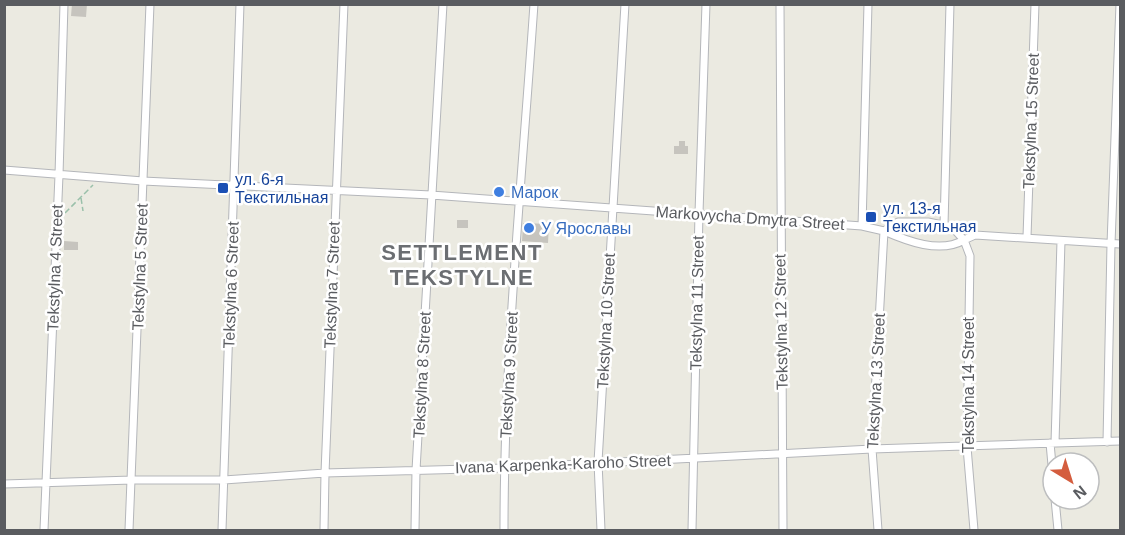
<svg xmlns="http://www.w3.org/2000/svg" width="1125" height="535" viewBox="0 0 1125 535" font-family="Helvetica,sans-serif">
<rect width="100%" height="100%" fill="#ebeae1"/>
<path fill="#c6c4be" d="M72,4h15l-1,13 -15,-1z
M679,141h6v5h3v8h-14v-8h5z
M457,220h11v8h-11z
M523,223l26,1 -1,19 -26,-2z
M64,241l14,1v8h-14z"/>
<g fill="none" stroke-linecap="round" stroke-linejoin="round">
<defs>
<path id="minor" d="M780,4l3,526
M4,170l139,11 288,14 431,31 22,5 14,-9h30l24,5 12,13 11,-5 145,9
M944,225l6,-221
M862,226l6,-222
M1027,237l8,-233
M1107,442l4,-198 9,-240
M1050,443l3,33
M1055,443l6,-202
M4,484l128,-4h92l101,-7 179,-5 368,-19 248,-8
M1055,499l3,31
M44,530l15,-355 5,-171
M129,530l21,-526
M222,530l18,-526
M324,530l1,-57 19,-469
M415,530l1,-60 27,-466
M504,530c0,-175 18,-350 30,-526
M601,530l-3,-68 27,-458
M692,530l7,-317 7,-209
M878,530l-6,-81 12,-218c23,10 56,23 80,9l6,16 -3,191 7,83"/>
</defs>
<use href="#minor" stroke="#b4b6ba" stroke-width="9"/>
<path stroke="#9ac0aa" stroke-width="1.5" stroke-dasharray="6 3" stroke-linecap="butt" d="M81,198l2,13
M65,213l28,-28"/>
<use href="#minor" stroke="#fff" stroke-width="7"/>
</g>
<g fill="#1a4fb4" stroke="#fff" stroke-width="2">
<rect x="217" y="182" width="12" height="12" rx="3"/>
<rect x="865" y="211" width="12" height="12" rx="3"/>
</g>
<g fill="#3f7fe0" stroke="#fff" stroke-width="2">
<circle cx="499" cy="192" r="6"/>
<circle cx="529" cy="228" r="6"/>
</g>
<g text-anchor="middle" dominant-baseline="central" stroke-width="5" stroke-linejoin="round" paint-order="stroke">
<g font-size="16" fill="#5a5c60" stroke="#fff">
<text transform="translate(1031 121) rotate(-88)">Tekstylna 15 Street</text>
<text transform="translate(750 218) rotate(4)">Markovycha Dmytra Street</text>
<text transform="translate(140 267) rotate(-88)">Tekstylna 5 Street</text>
<text transform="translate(55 268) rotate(-88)">Tekstylna 4 Street</text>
<text transform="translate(231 285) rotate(-88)">Tekstylna 6 Street</text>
<text transform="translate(332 285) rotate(-88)">Tekstylna 7 Street</text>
<text transform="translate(697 303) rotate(-89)">Tekstylna 11 Street</text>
<text transform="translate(606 321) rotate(-87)">Tekstylna 10 Street</text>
<text transform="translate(781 322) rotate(-91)">Tekstylna 12 Street</text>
<text transform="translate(422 375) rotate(-87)">Tekstylna 8 Street</text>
<text transform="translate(509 375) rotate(-87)">Tekstylna 9 Street</text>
<text transform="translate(876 381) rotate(-87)">Tekstylna 13 Street</text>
<text transform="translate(968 385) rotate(-90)">Tekstylna 14 Street</text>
<text transform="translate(563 464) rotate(-2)">Ivana Karpenka-Karoho Street</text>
</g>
<g font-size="16" fill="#164399" stroke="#fff" text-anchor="start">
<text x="235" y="179">ул. 6-я<tspan x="235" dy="18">Текстильная</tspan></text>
<text x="883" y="208">ул. 13-я<tspan x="883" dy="18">Текстильная</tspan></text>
</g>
<g font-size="16" fill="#366cbe" stroke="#fff" text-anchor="start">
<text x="511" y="192">Марок</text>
<text x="541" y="228">У Ярославы</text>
</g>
<g font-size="22" font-weight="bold" letter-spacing="1.5" fill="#6b6e72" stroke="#fff">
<text x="462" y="252">SETTLEMENT<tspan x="462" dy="25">TEKSTYLNE</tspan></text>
</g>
</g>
<rect width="1125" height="535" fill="none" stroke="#5a5c60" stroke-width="12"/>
<g transform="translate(1071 481) rotate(142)"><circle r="28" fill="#ffffff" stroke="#bdbebf" stroke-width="1.5"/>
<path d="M0-4.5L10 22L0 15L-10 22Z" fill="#d45d3e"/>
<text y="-9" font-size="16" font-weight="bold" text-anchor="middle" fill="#5a5c60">N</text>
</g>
</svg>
